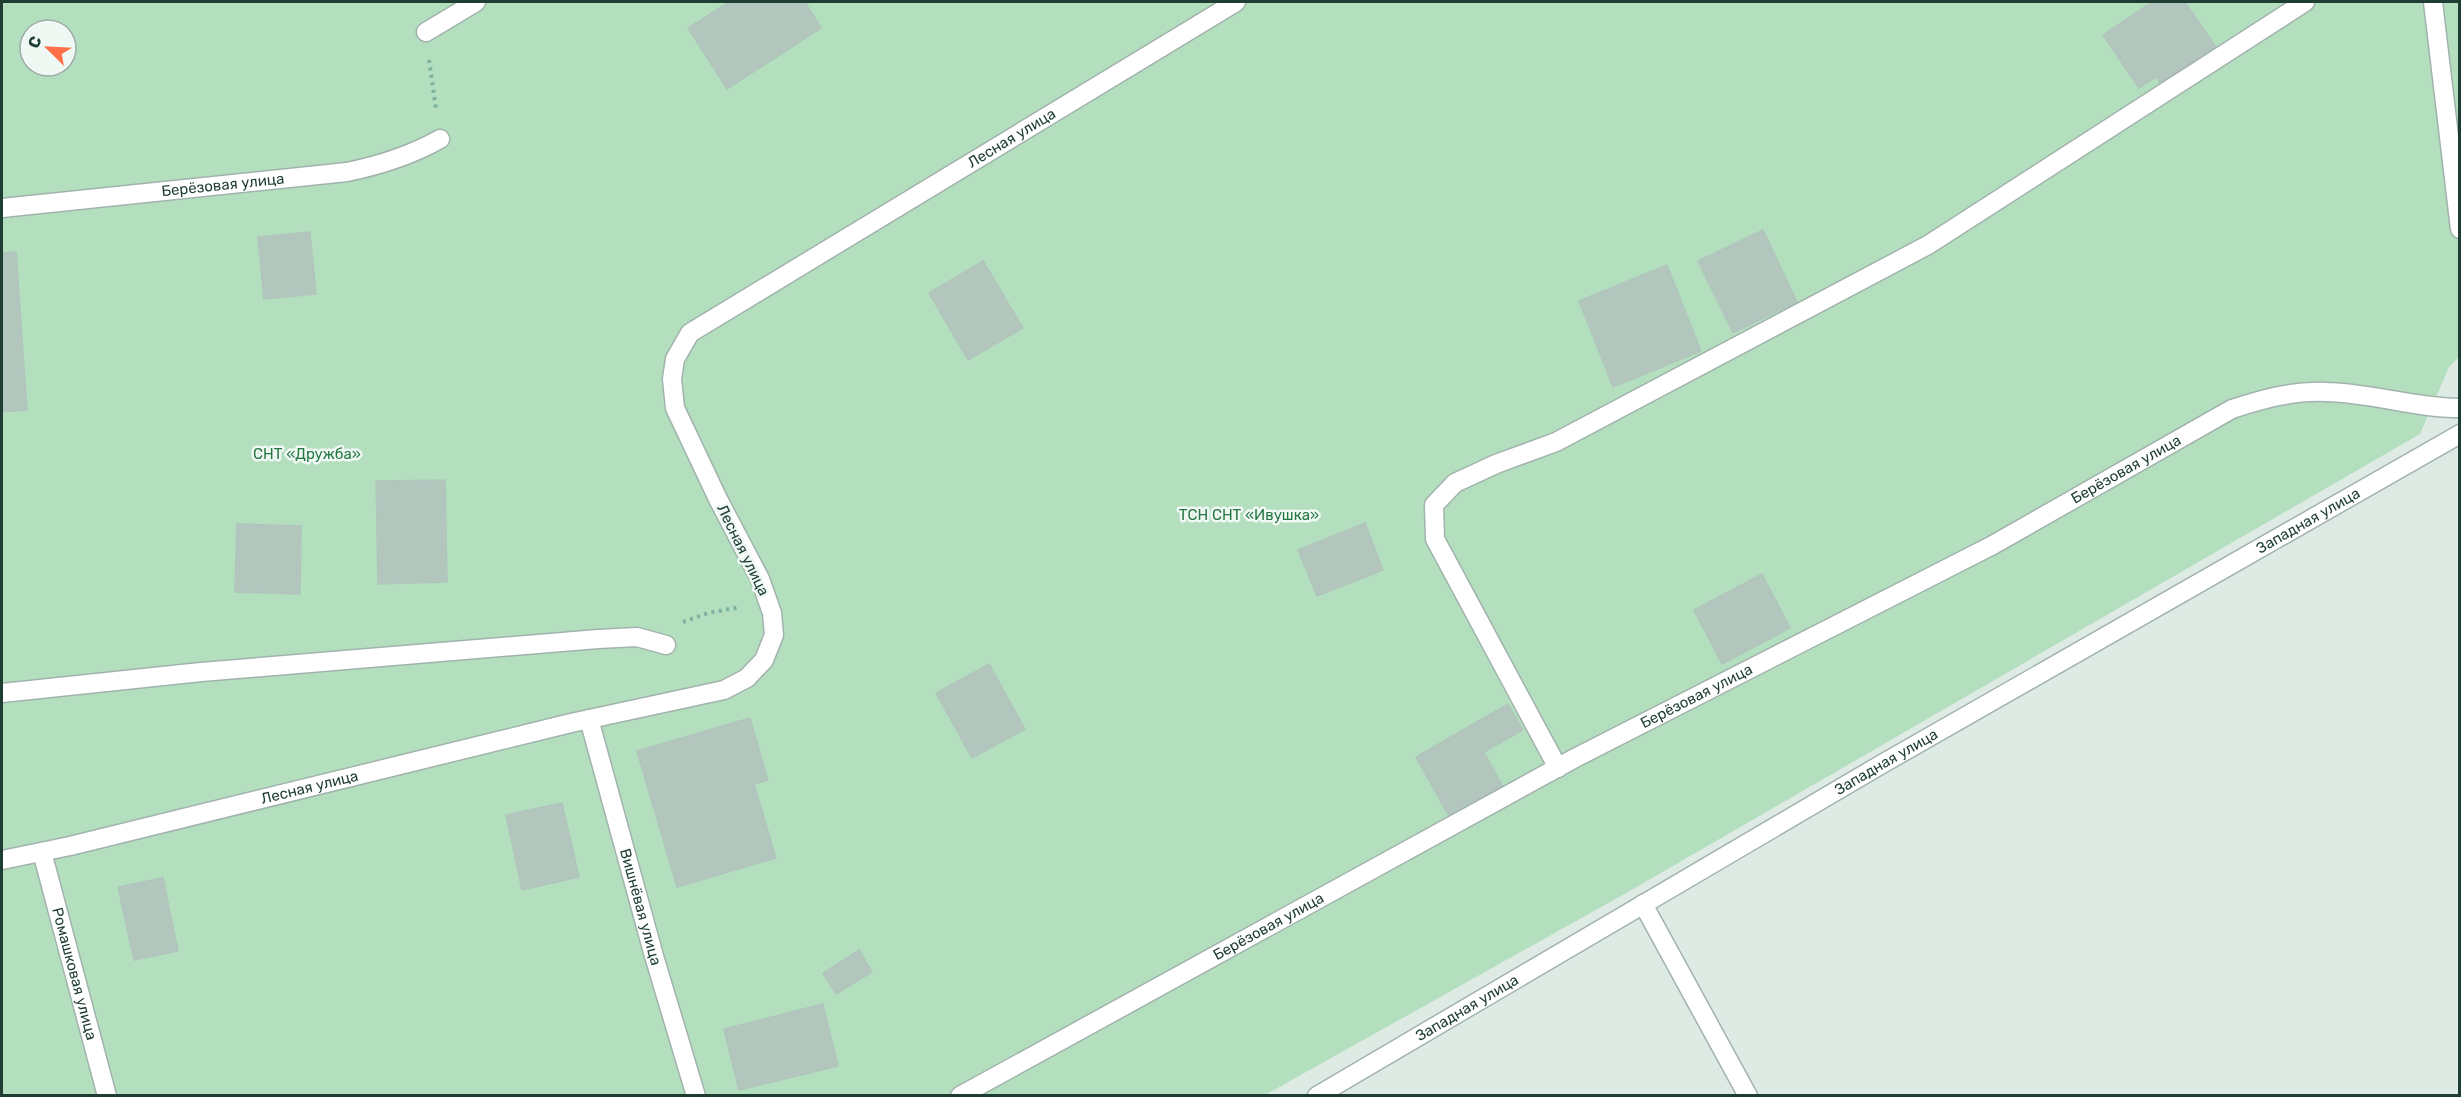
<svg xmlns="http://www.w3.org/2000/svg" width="2461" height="1097" viewBox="0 0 2461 1097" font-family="Rubik,sans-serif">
<rect width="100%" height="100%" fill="#deebe5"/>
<path fill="#b4dfbf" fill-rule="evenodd" d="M2,2h2457v355l-10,10 -29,67 -792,458 -363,203 -1263,1zM30,30h36v36h-36z"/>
<path fill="#b3c6be" stroke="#b0c5bc" stroke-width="1.5" d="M729,2h76l16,26 -94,61 -39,-61z
M2152,2h33l31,45 -55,38 -5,-8 -17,11 -36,-53z
M1763,230l34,72 -64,31 -35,-72z
M310,232l6,62 -52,5 -6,-62z
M16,252l11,158 -25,2v-159z
M983,261l40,67 -55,32 -39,-67z
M1667,265l34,86 -88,36 -34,-86z
M445,480l2,102 -69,2 -2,-103z
M1365,523l18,47 -66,26 -19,-46z
M237,524l64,2 -1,68 -65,-2z
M1762,574l28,54 -68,36 -28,-54z
M989,664l36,65 -53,29 -36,-65z
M1508,704l15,26 -39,22 19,35 -53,31 -34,-61z
M750,718l18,62 -14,4 22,74 -99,29 -40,-136z
M562,803l17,74 -57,13 -16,-75z
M163,878l15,73 -44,9 -16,-73z
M859,950l13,22 -36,22 -13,-21z
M823,1004l15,62 -99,24 -15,-61z"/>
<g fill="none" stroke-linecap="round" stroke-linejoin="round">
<defs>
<g id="lane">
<path id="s1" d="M2,208l345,-36c34,-7 63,-16 93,-33"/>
<path d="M2,693l199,-21 397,-33 39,-2 29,8"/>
<path id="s2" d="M589,719l65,237 42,140"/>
<path d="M1558,768l-123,-229 -1,-34 21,-22 41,-19 60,-22 372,-197 377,-243"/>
<path id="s3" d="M42,852l65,244"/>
<path id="s4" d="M2,860l68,-14 501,-123 153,-33 23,-12 17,-18 10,-25 -2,-22 -12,-34 -42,-80 -43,-91 -3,-29 3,-20 15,-26 546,-331"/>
<path d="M1643,904l105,192"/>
</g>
<g id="street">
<path d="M2433,2l27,227"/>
<path d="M426,32l50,-30"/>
<path id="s5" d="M960,1096l615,-338 416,-212 241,-137c31,-10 62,-19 95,-17 45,1 87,16 133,16"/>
<path id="s6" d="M1317,1096l565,-332 578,-330"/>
</g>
</defs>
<use href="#lane" stroke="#a1b3ac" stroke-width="21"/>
<use href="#street" stroke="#a1b3ac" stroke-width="21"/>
<path stroke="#7bb29f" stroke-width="4" stroke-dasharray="3 4.5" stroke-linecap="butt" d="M429,60l7,49
M683,622l25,-9 32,-6"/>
<use href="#lane" stroke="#fff" stroke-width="18"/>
<use href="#street" stroke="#fff" stroke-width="18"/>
</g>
<g text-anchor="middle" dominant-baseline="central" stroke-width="5" stroke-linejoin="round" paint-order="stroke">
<g font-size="15" fill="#1e3d33" stroke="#eff8f3">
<text stroke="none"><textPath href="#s4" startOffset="1524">Лесная улица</textPath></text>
<text stroke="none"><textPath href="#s1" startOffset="222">Берёзовая улица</textPath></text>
<text stroke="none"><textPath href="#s5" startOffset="1324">Берёзовая улица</textPath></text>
<text stroke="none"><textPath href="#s6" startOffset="1146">Западная улица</textPath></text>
<text transform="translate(743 550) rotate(64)">Лесная улица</text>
<text stroke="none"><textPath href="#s5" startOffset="838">Берёзовая улица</textPath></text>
<text stroke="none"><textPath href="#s6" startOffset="660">Западная улица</textPath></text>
<text stroke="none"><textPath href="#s4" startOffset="316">Лесная улица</textPath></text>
<text stroke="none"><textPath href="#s2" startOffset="195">Вишнёвая улица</textPath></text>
<text stroke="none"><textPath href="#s5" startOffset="352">Берёзовая улица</textPath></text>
<text stroke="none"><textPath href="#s3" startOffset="126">Ромашковая улица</textPath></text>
<text stroke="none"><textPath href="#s6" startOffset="174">Западная улица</textPath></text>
</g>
<g font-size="15" fill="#247742" stroke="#eff8f3">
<text x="307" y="454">СНТ «Дружба»</text>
<text x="1249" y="515">ТСН СНТ «Ивушка»</text>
</g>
</g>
<rect width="2461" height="1097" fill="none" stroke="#1e3d33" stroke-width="6"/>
<g transform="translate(48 48) rotate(294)"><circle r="28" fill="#eff8f3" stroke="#9bada6" stroke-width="1.5"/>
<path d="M0-4.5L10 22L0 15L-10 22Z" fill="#ff7048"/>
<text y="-9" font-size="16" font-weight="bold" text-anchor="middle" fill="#1e3d33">С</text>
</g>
</svg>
